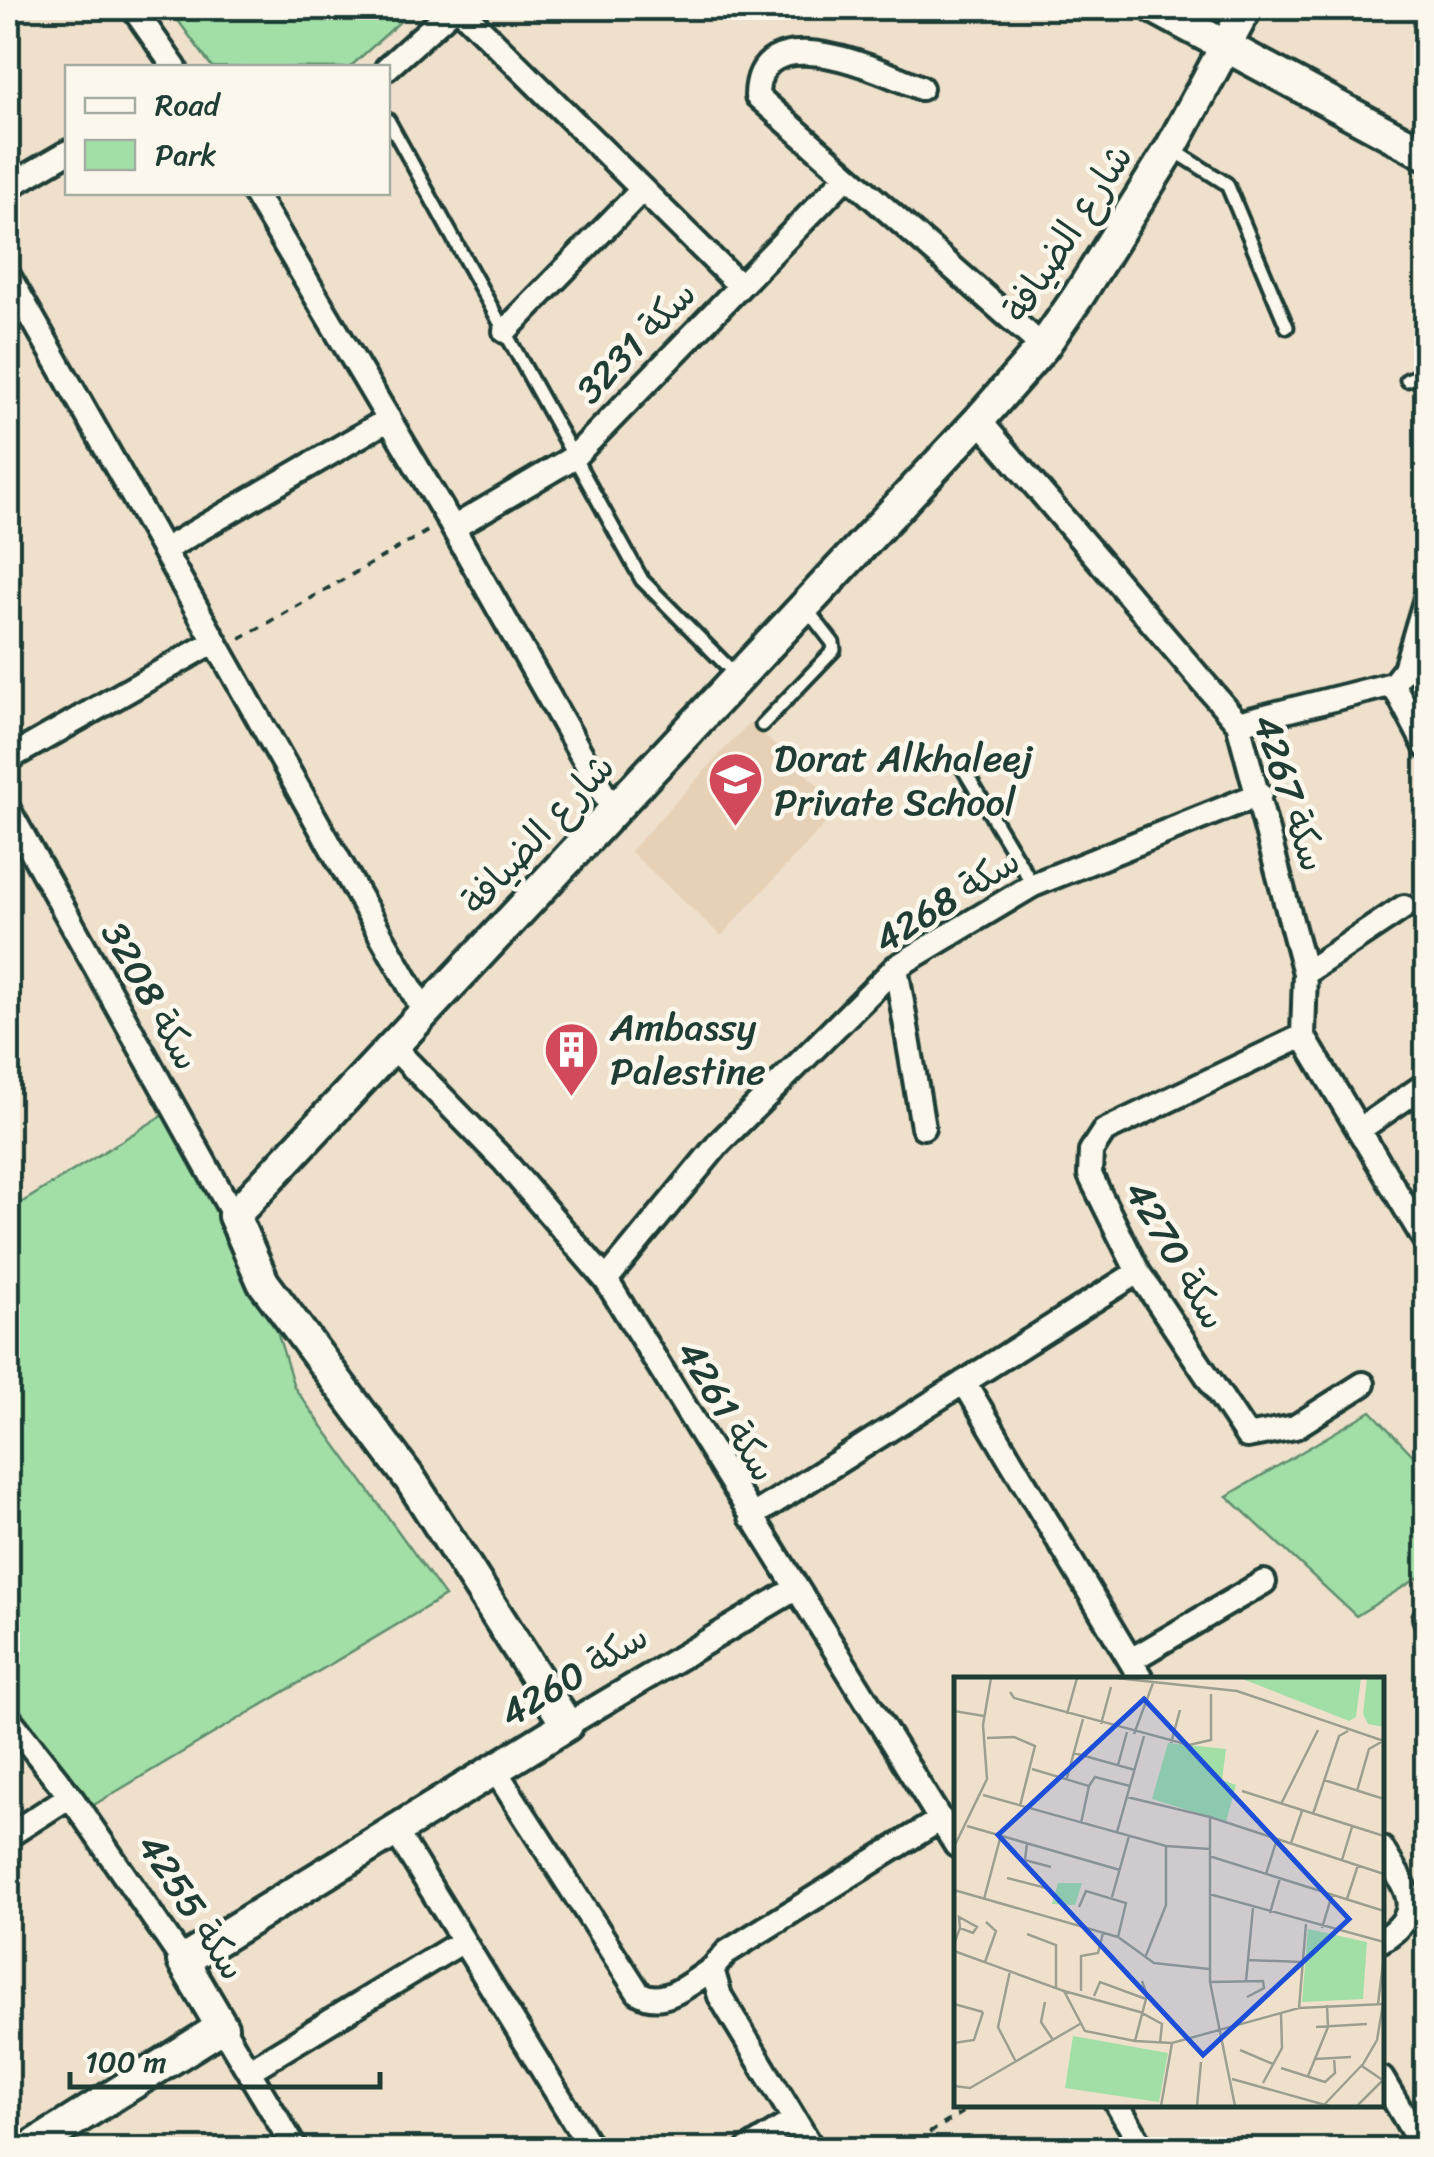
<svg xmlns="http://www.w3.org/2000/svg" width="1434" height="2157" viewBox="0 0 1434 2157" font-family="Sriracha,'Playpen Sans Arabic',sans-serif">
<rect width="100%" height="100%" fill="#efe0cc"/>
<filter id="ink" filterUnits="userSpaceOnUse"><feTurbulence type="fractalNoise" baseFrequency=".01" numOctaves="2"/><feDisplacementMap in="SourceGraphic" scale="20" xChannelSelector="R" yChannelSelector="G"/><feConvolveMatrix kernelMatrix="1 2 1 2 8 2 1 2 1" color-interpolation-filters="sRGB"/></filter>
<g filter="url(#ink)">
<path fill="#e6d0b6" d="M750,722l91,85 -120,129 -91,-85z"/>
<path fill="#a1dfa7" stroke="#608e6e" stroke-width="2.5" d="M169,8h246l-66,60 -137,-1z
M173,1109l89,173 32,105 151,209 -358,213 -79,-93v-505z
M1371,1411l55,58v104l-70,43 -129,-120z"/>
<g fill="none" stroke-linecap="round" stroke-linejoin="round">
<defs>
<path id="service" d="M388,120l254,460 95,96
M1172,149l55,35 60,143
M1407,380l19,-7
M762,725l72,-75 -1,-7 -28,-36
M961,765l72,120"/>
<path id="minor" d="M133,8l42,60
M459,8l280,277
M387,68l67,-60
M921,88c-39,-16 -163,-75 -164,8l286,251
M8,187l60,-35
M254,192l194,327 166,293
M8,275l417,738
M505,331l137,-141
M979,420l259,303 67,250 -2,63 123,206
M453,528l121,-71 273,-281
M164,550l225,-131
M1393,684l33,63
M1238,723l155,-39 12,-15 21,-71
M8,759l207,-118
M8,809l226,407
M896,967l27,160
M1305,973l99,-66
M1303,1036l-199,95 -13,20 -1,24 48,97 109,164 48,-9 68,-43
M393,1047l111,114 102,119 350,565
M1359,1130l67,-46
M606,1280l113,-137 177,-176 137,-82 227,-91
M964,1382l178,298
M751,1517l387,-245
M1425,1618l1,2
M1131,1660l133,-78
M8,1717l62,79 113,165
M567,1725l228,-136
M495,1770l143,222c25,17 52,-9 74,-23
M395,1830l197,320
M8,1836l62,-40
M1382,1849c22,38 47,61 0,91
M222,2027l74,123
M250,2070l213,-129
M1382,2079l42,71
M1117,2104l27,46
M747,2150l48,-30
M813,2150l-93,-154 -8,-27 15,-17 214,-133"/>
<path id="tertiary" d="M1155,8l271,146
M27,2150l195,-123 -39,-66 384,-236 -157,-246 -147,-197 -29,-66 745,-796 64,-73 36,-52 92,-147 75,-140"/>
</defs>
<use href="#service" stroke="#1f3d34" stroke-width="19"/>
<use href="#minor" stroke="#1f3d34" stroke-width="30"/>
<use href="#tertiary" stroke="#1f3d34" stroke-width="38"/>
<path stroke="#1f3d34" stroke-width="4" stroke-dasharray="8 8" stroke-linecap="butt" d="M240,639l191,-110
M902,2150l74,-46"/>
<use href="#service" stroke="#fbf7ec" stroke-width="11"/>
<use href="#minor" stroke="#fbf7ec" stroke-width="22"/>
<use href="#tertiary" stroke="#fbf7ec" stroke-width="30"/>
</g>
</g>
<defs>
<symbol id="school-pin" viewBox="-11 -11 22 30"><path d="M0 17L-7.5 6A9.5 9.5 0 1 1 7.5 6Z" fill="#d1495b" stroke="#fbf7ec"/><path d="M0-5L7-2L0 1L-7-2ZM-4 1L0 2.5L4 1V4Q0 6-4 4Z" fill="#fff"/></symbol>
<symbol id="building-pin" viewBox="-11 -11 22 30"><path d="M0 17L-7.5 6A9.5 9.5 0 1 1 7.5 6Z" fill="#d1495b" stroke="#fbf7ec"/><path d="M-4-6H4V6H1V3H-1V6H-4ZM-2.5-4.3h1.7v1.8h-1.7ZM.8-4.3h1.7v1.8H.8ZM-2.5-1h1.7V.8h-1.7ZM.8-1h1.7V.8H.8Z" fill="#fff"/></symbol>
</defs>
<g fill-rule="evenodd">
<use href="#school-pin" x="704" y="748" width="63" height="86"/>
<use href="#building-pin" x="540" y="1018" width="63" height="86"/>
</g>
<g text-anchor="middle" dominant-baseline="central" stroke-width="9" stroke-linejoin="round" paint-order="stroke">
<g font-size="38" fill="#1f3d34" stroke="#fbf7ec">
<text transform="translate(1068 233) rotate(-57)">شارع الضيافة</text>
<text transform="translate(636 342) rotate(-46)">سكة 3231</text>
<text transform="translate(1290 793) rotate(72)">سكة 4267</text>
<text transform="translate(538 834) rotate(-47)">شارع الضيافة</text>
<text transform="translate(947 900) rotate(-32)">سكة 4268</text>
<text transform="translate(151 996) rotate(61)">سكة 3208</text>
<text transform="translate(1176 1255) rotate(60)">سكة 4270</text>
<text transform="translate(727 1411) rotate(59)">سكة 4261</text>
<text transform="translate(574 1675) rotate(-31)">سكة 4260</text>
<text transform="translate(192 1907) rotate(57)">سكة 4255</text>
</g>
<g font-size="38" fill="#1f3d34" stroke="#fbf7ec" text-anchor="start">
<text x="774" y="758">Dorat Alkhaleej<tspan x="774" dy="44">Private School</tspan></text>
<text x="610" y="1027">Ambassy<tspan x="610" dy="44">Palestine</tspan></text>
</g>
</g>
<g transform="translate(954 1677)">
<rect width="430" height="430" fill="#efe0cc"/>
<path d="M286,1h121l-5,39 -7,4zM413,1h17v49l-16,-3 -5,-10zM214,66l58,6 -4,31 14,5 -10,37 -74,-23zM104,206h24l-7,22 -23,-1zM354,252l59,13 -4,57 -61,3zM119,359l95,17 -9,49 -94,-14z" fill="#a1dfa7"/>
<path fill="none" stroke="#9c9f8f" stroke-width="2.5" d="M162,1l121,13 147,50M56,15l4,6 175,47 22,-5v-46M0,34l30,5M113,37l10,-36M147,47l10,-37M180,57l19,-51M33,61l27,-1 21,9 -15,60M217,66l9,-33M120,76l61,17M164,88l9,-33M78,92l57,17 -8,37M113,101l16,-59M370,103l60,19M135,109l6,-9 35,9M288,114l142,45M403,114l12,-42 14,-8M29,118l183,51 44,3M173,120l83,20v165l25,124M327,127l37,-74M359,137l26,-78 9,-5M256,140l174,57M13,149l153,44M163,155l27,-96M73,166l-2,17 26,7M337,166l11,-32M0,170l33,-68 -4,-54 8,-47M255,179l175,55M388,183l10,-33M312,197l11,-35M53,201l43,11M0,213l164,47 36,26 55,6M255,217l175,48M158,220l17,-61M30,222l17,-64M393,222l11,-34M125,230l7,-16 40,12 -8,34M316,236l10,-35M368,251l10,-33M73,257l29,11v42M0,267l6,-16 13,5 4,-6 -18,-10 1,11M0,274l110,40 21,40 50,10 37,2 127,-35 85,-4M191,281l21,-53v-59M293,283l55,2M31,285l11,-31 -10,-9M56,294l-12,56 18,35M292,304l7,-73M256,305l53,-1 1,7 -17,9M110,314l76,21 22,12 -2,19M127,314v-35l17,-3 5,-20M140,319l6,-14 46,17M91,325l-4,20 12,18M0,327l29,8M424,327l6,-48M429,327l-6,36 -15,26 22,15M345,331l7,-84M362,350l51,-3M181,364l12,-46 -5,-14M0,366l20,-3 9,-28M286,373l33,14M361,382l36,-2M327,391l44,14 10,-9 -1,-15M354,399l20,-49 -1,-22M278,402l97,27M309,406l19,-35 -1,-34M0,409l16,2 110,-64M207,429l11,-63M243,429l4,-44M369,429l39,-41M403,429l26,-26"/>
<path fill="#1d4ed8" fill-opacity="0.15" stroke="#1d4ed8" stroke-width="5" d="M190,22l205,220 -146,136 -205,-220z"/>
<rect width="430" height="430" fill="none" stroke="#1f3d34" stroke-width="5"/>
</g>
<rect width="1434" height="2157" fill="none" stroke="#fbf7ec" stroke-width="40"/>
<rect x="20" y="20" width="1394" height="2117" fill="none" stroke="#1f3d34" stroke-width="4" filter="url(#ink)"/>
<rect x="65" y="65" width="325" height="130" fill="#fbf7ec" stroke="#a3ada2" stroke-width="2.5"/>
<rect x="85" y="98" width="50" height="15" fill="#fbf7ec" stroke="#a3ada2" stroke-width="2.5"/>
<text x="155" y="115" font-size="30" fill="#1f3d34">Road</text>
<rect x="85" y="140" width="50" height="30" fill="#a1dfa7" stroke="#a3ada2" stroke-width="2.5"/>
<text x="155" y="165" font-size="30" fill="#1f3d34">Park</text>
<path d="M70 2072v15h310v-15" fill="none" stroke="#1f3d34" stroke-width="5"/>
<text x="85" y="2072" font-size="30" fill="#1f3d34" stroke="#fbf7ec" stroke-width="8" paint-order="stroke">100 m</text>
</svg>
